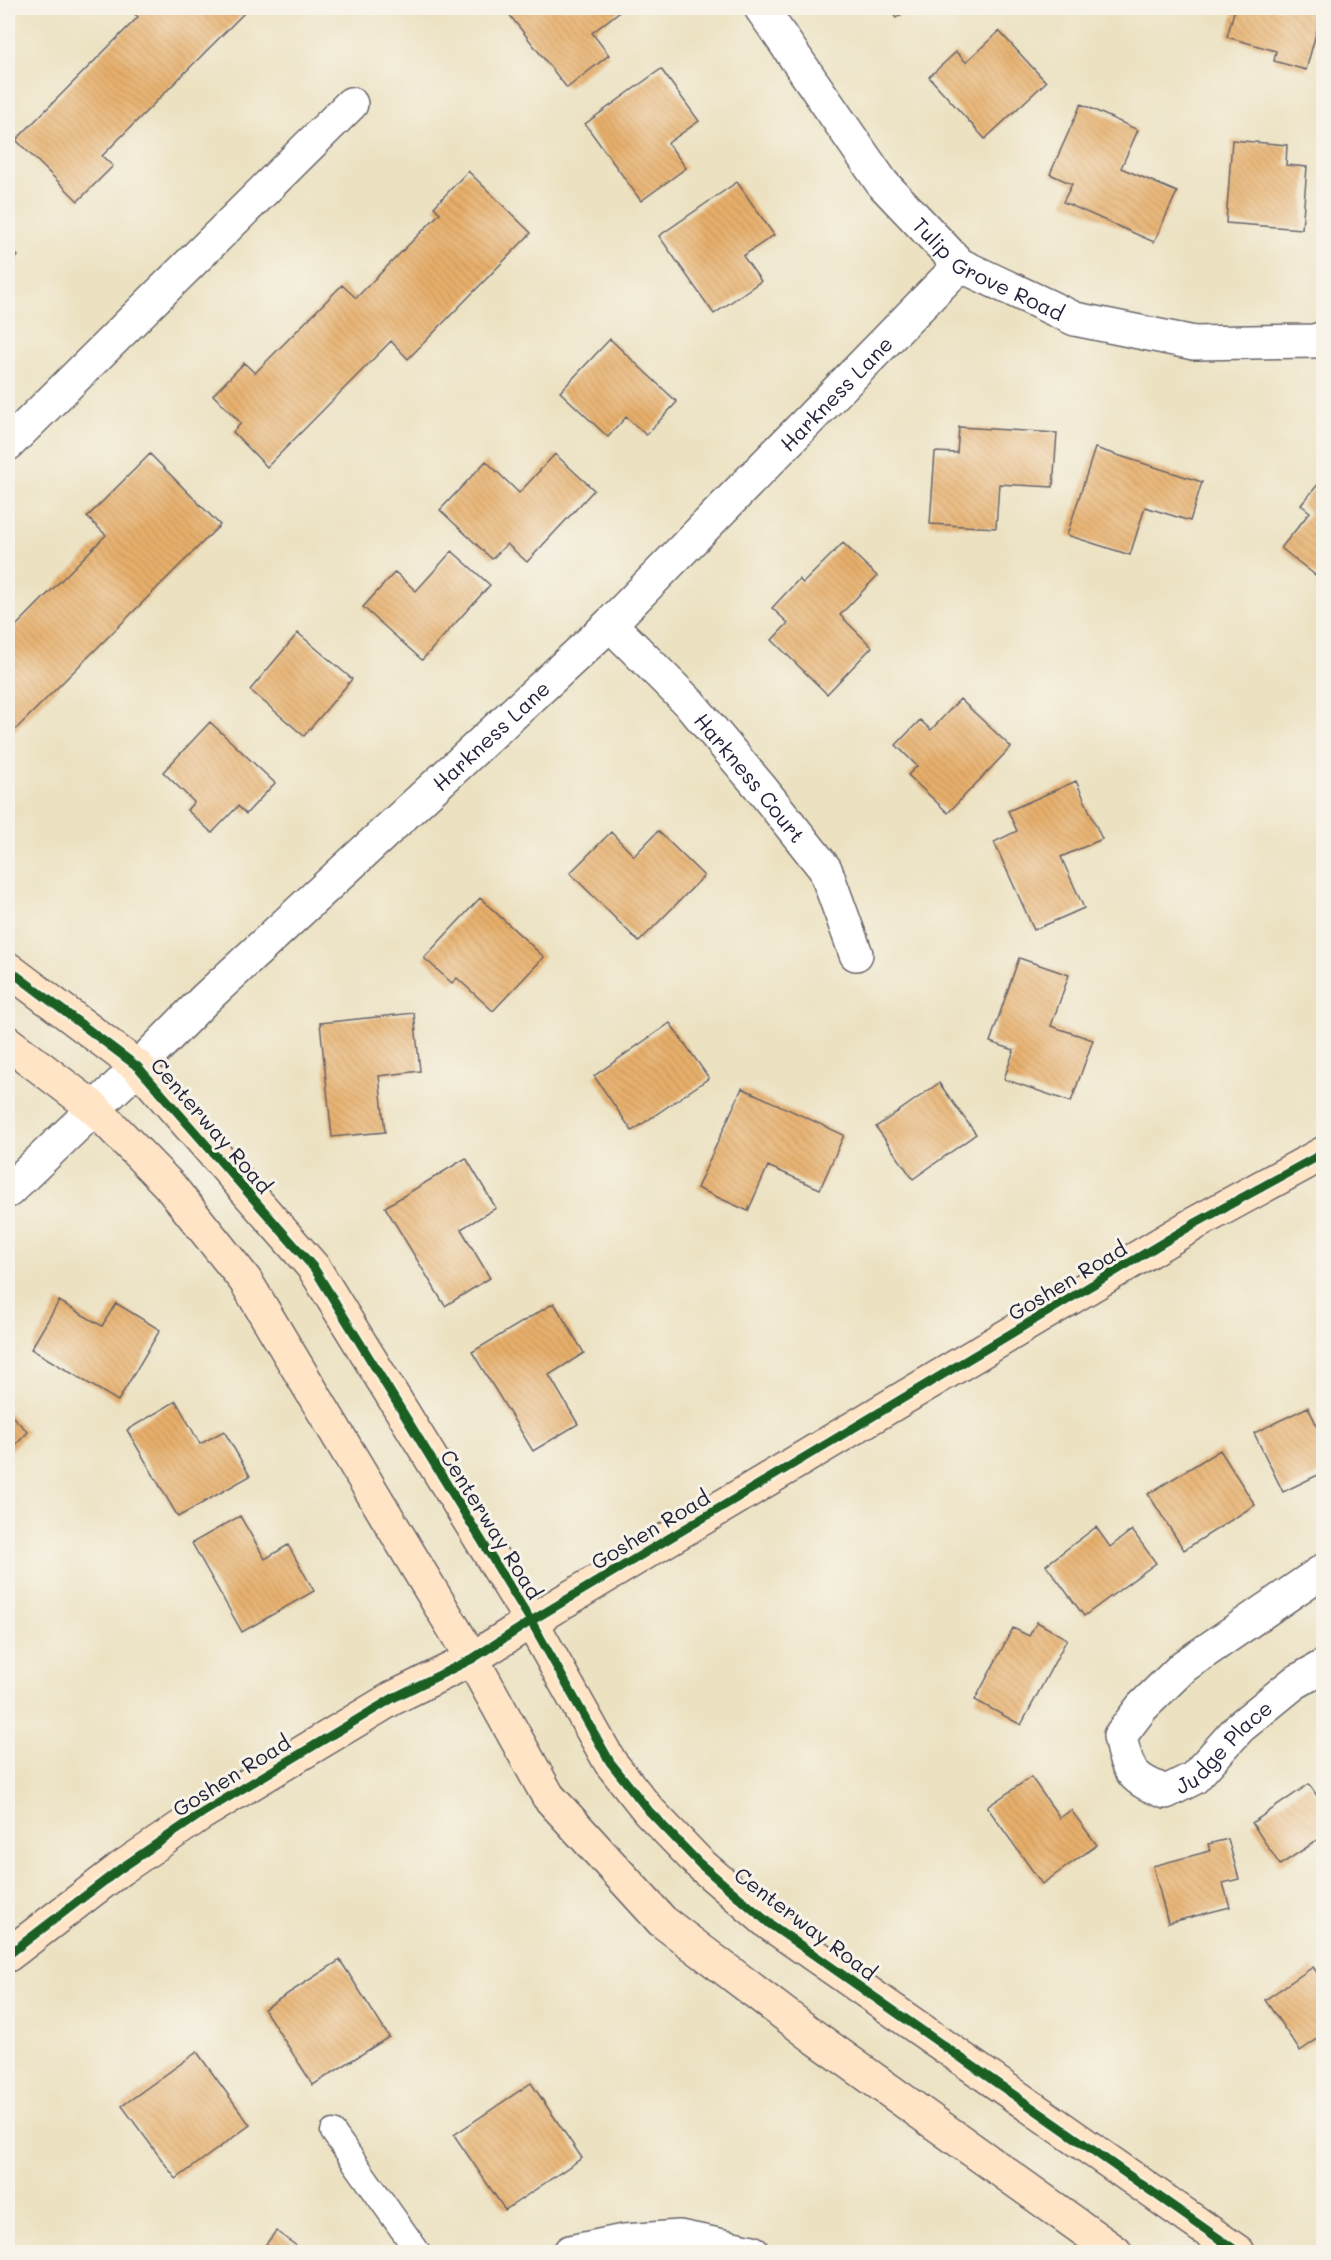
<svg xmlns="http://www.w3.org/2000/svg" width="1331" height="2260" viewBox="0 0 1331 2260" font-family="Mali,sans-serif">
<defs>
<pattern id="building-back-hatch" width="6" height="6" patternUnits="userSpaceOnUse" patternTransform="scale(1.5)"><rect width="6" height="6" fill="#e7af6a"/><path d="M-1 5l2 2M0 0l6 6M5-1l2 2" fill="none" stroke="#c6965d"/></pattern>
</defs>
<rect width="100%" height="100%" fill="#f7f3e8"/>
<filter id="ink" filterUnits="userSpaceOnUse"><feTurbulence type="fractalNoise" baseFrequency=".0167" numOctaves="2"/><feDisplacementMap in="SourceGraphic" scale="12" xChannelSelector="R" yChannelSelector="G"/><feConvolveMatrix kernelMatrix="1 2 1 2 8 2 1 2 1" color-interpolation-filters="sRGB"/></filter>
<filter id="wash" filterUnits="userSpaceOnUse"><feTurbulence type="fractalNoise" baseFrequency=".008" numOctaves="4" result="noise"/><feDisplacementMap in="SourceGraphic" scale="24" xChannelSelector="R" yChannelSelector="G"/><feGaussianBlur stdDeviation="1.35" result="paint"/><feColorMatrix in="noise" values="0 0 0 0 0 0 0 0 0 0 0 0 0 0 0 0 0 1.4 0 .05"/><feComposite in="paint" operator="in"/></filter>
<g filter="url(#wash)">
<rect width="100%" height="100%" fill="#ece2c2"/>
<g id="blocks">
<path fill="url(#building-back-hatch)" d="M128,8h121l-147,148 11,10 -35,35 -62,-61 122,-123z
M516,8h108l-32,25 17,22 -42,33 -59,-75z
M888,8h22l-14,10z
M1235,8h88l-17,62 -32,-9 2,-10 -49,-14z
M999,31l47,51 -61,57 -56,-62 27,-25 10,10z
M661,69l38,52 -31,22 18,25 -45,33 -56,-77z
M1081,104l57,26 -17,38 56,24 -23,50 -91,-40 9,-18 -22,-10z
M1232,140l55,5 -1,20 21,2 -5,62 -76,-6z
M468,171l63,62 -123,126 -17,-18 -124,126 -34,-35 8,-9 -28,-28 31,-32 11,10 87,-88 14,13 84,-85 -6,-6z
M737,182l37,53 -31,21 18,25 -47,33 -55,-78z
M8,246l10,10 -10,10z
M610,339l67,63 -31,33 -20,-18 -18,20 -48,-45z
M959,427l98,6 -4,54 -54,-3 -3,44 -66,-4 5,-72 22,1z
M1095,448l107,34 -12,39 -45,-14 -15,48 -63,-20z
M150,454l70,71 -212,212v-103l98,-99 -19,-18z
M555,454l39,36 -67,72 -20,-18 -15,15 -52,-49 46,-49 33,32z
M1324,477v105l-43,-34 29,-36 -9,-7z
M843,543l34,33 -37,39 32,32 -45,47 -55,-54 16,-17 -16,-15 27,-29 4,4z
M452,551l38,34 -68,75 -59,-53 32,-35 21,19z
M298,633l54,46 -48,57 -54,-46z
M960,699l51,48 -63,66 -40,-38 9,-9 -21,-21 24,-25 11,10z
M210,722l65,61 -29,31 -8,-8 -26,27 -25,-23 7,-8 -31,-30z
M1076,781l26,58 -41,18 23,51 -50,22 -40,-88 23,-11 -9,-20z
M658,831l46,45 -65,66 -69,-69 41,-41 23,24z
M480,898l64,59 -51,54 -36,-33 -5,5 -28,-25z
M1019,958l50,17 -18,51 42,14 -22,62 -67,-23 10,-29 -24,-8z
M414,1013l6,58 -41,5 6,56 -53,5 -12,-114z
M670,1023l39,55 -77,53 -38,-55z
M939,1083l37,51 -63,45 -37,-52z
M742,1088l102,47 -24,54 -52,-23 -20,45 -51,-23z
M466,1158l30,50 -35,21 29,49 -45,28 -60,-99z
M59,1301l43,25 14,-23 44,27 -42,71 -87,-52z
M554,1303l30,50 -35,22 29,49 -45,27 -61,-99z
M176,1401l24,43 24,-13 26,45 -72,41 -51,-87z
M1308,1407l11,23 5,-3v45l-41,20 -29,-59z
M8,1412l20,20 -20,21z
M1220,1450l35,55 -71,45 -36,-56z
M240,1516l25,43 23,-14 26,46 -72,41 -50,-89z
M1096,1527l14,20 22,-17 24,33 -72,53 -38,-51z
M1037,1622l30,17 -46,86 -46,-25 38,-72 16,8z
M1031,1777l29,41 11,-8 26,35 -55,39 -55,-77z
M1309,1784l15,22v30l-44,29 -28,-42z
M1228,1839l11,40 -16,4 7,24 -62,16 -15,-57 57,-15 -2,-7z
M340,1960l49,77 -76,48 -49,-76z
M1313,1967l11,15v56l-2,-2 -22,15 -35,-51z
M197,2052l53,73 -74,54 -54,-73z
M531,2083l51,75 -77,52 -51,-75z
M276,2231l29,21h-45z"/>
</g>
</g>
<g filter="url(#ink)">
<use href="#blocks" fill-opacity="0" stroke="#69656a" stroke-width="1.5"/>
<g fill="none" stroke-linecap="round" stroke-linejoin="round">
<defs>
<path id="lane" d="M333,2132l85,120"/>
<g id="street">
<path id="s1" d="M761,8l121,175 78,82 115,54 119,24 120,-2 10,-3"/>
<path d="M8,444l343,-340"/>
<path id="s2" d="M610,624l81,81 69,82 65,82 31,85"/>
<path id="s3" d="M8,1191l130,-124 67,-68 405,-375 350,-359"/>
<path id="s4" d="M1324,1570l-140,96 -42,41 -22,29c7,36 12,43 46,56l28,-14 46,-51 54,-44 30,-17"/>
<path d="M570,2252l54,-11 55,-4 73,15"/>
</g>
<path id="secondary" d="M8,969l130,98 176,201 217,353 79,141 39,49 50,52 71,61 468,328
M8,1043l86,65 75,77 76,95 227,379 76,137 114,125 154,117 299,214
M8,1955l112,-86 82,-56 191,-115 79,-39 59,-38 663,-397 130,-71"/>
</defs>
<use href="#lane" stroke="#69656a" stroke-width="27"/>
<use href="#street" stroke="#69656a" stroke-width="36"/>
<use href="#secondary" stroke="#69656a" stroke-width="36"/>
<use href="#lane" stroke="#fff" stroke-width="24"/>
<use href="#street" stroke="#fff" stroke-width="33"/>
<use href="#secondary" stroke="#ffe4c6" stroke-width="33"/>
<defs>
<path id="cycleway" d="M8,969l130,98 176,201 217,353 79,141 39,49 50,52 71,61 468,328
M8,1955l112,-86 82,-56 191,-115 79,-39 59,-38 663,-397 130,-71"/>
</defs>
<use href="#cycleway" stroke="#f7f3e8" stroke-width="13"/>
<use href="#cycleway" stroke="#1b5e20" stroke-width="9"/>
</g>
</g>
<g text-anchor="middle" dominant-baseline="central" stroke-width="6" stroke-linejoin="round" paint-order="stroke">
<g font-size="21" fill="#22223b" stroke="#f7f3e8">
<text stroke="none"><textPath href="#s1" startOffset="352">Tulip Grove Road</textPath></text>
<text stroke="none"><textPath href="#s3" startOffset="1150">Harkness Lane</textPath></text>
<text stroke="none"><textPath href="#s3" startOffset="664">Harkness Lane</textPath></text>
<text stroke="none"><textPath href="#s2" startOffset="208">Harkness Court</textPath></text>
<text transform="translate(212 1125) rotate(49)">Centerway Road</text>
<text transform="translate(1067 1280) rotate(-31)">Goshen Road</text>
<text transform="translate(492 1524) rotate(58)">Centerway Road</text>
<text transform="translate(650 1529) rotate(-31)">Goshen Road</text>
<text stroke="none"><textPath href="#s4" startOffset="417">Judge Place</textPath></text>
<text transform="translate(231 1775) rotate(-32)">Goshen Road</text>
<text transform="translate(806 1923) rotate(37)">Centerway Road</text>
</g>
</g>
<rect width="1331" height="2260" fill="none" stroke="#f7f3e8" stroke-width="30"/>
</svg>
